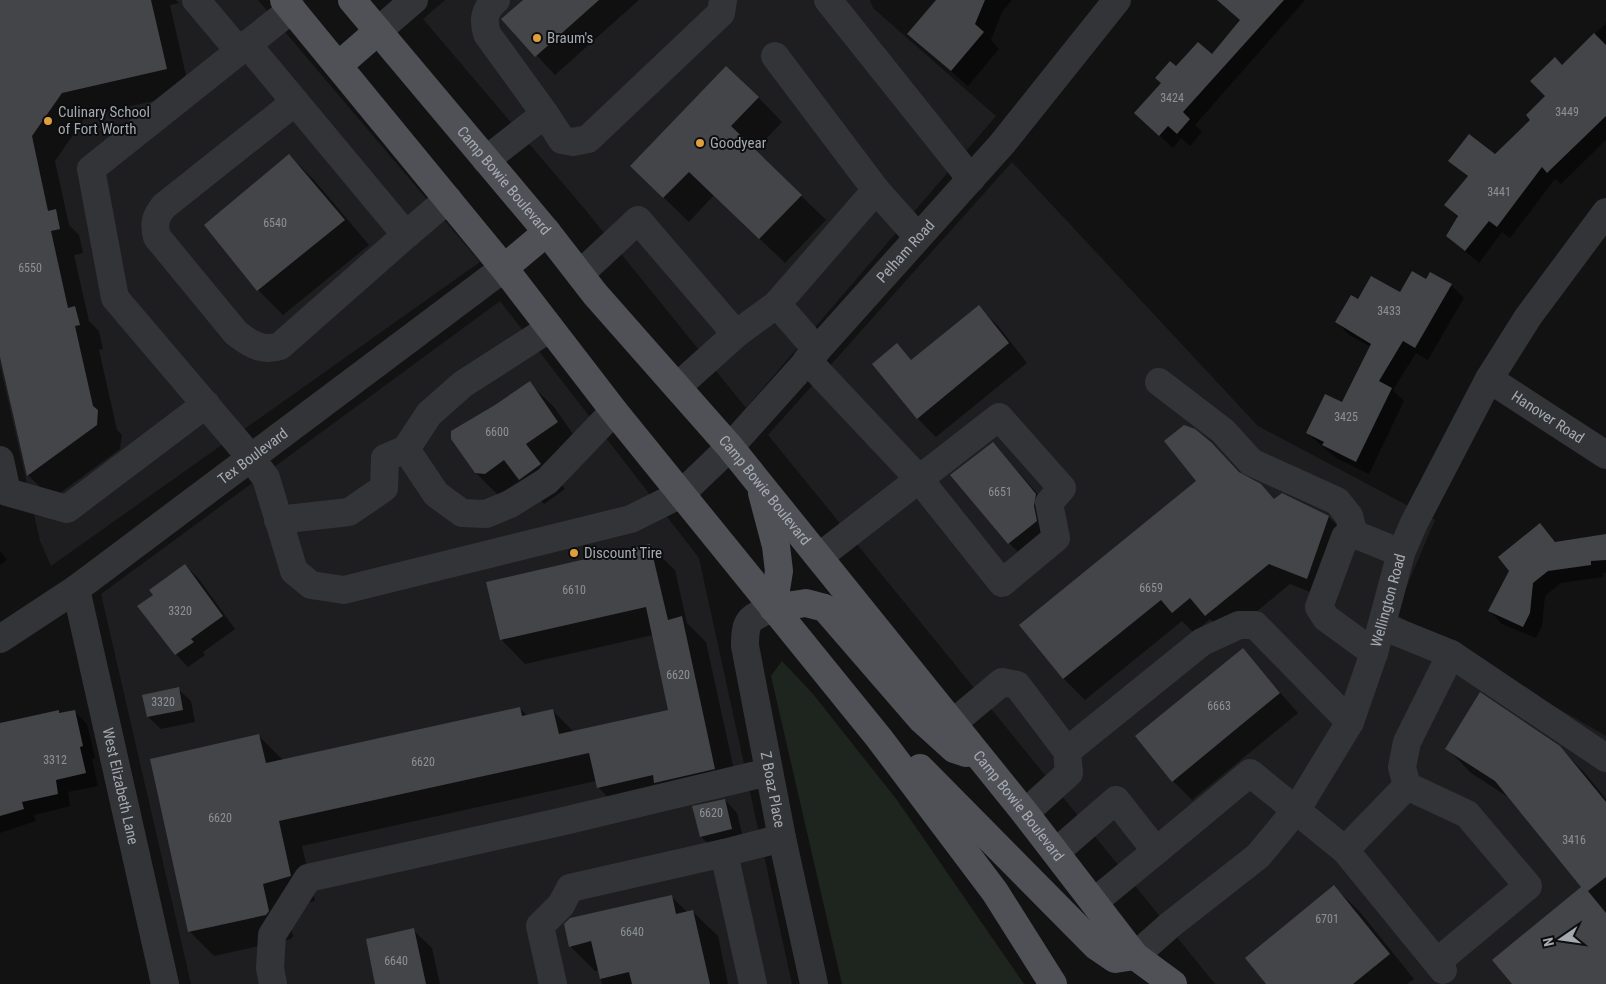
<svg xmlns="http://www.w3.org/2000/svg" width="1606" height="984" viewBox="0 0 1606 984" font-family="'Roboto Condensed',sans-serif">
<rect width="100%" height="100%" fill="#121213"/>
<path fill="#1e1e20" d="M0,0h258l222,262 -429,304 -11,-25 -40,-176z
M445,0h425l3,8 123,108 -250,292 -163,-201 -160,-188z
M1012,162l246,264 177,94 -40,94 211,122v248h-391l-447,-549z
M500,301l199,257 93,426h-601l-90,-390z"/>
<path fill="#1e251f" d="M782,661l31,33 84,106 127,184h-182l-71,-308z"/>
<path fill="#0007" d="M0,0h176l3,3 -9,2 20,88 -104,23 -31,45 14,64 10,10 4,18 -9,2 15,66 10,10 4,18 -4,1 18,80 5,5 -2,14 -68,50 -24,-24 -28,-123z
M525,0h114l-84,75 -52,-56z
M935,0h77l-10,12 -11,28 8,9 -31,37 -59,-52 27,-32z
M1227,0h78l-110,125 7,7 -12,14 -9,-8 -8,10 -25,-23 28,-57 36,-12 29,-35 -18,-17z
M1606,23v117l-45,44 -6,-5 -45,59 -8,-6 -23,31 -32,-27 11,-18 -12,-13 22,-28 -18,-16 45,-5 37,-36 30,-53z
M758,97l24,25 -27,29 71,69 -41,43 -71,-68 -25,27 -32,-31z
M289,155l25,25 55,65 -86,70 -25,-25 -52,-65z
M1431,273l20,12 13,13 -36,62 -12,-7 -23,37 11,11 -35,73 -33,-16 -29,-25 36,-30 28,-56 -22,-12 -12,-13 21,-22 42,-6 26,-13z
M979,307l19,19 29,37 -91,74 -19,-19 -20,-73 15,16z
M529,383l25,24 28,40 -32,22 15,20 -21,15 -17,-18 -26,12 -25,-25 19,-67z
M993,443l62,71 -27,48 -19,-19 -57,-68z
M1212,443l31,33 18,9 14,15 7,-5 47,22 21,22 -22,60 -38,-15 -63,52 -17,-17 -16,14 -12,-12 -97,79 -21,-21 -44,-54 178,-144z
M1539,525l17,18 50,-8v38h-3v4l-42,6 -16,13 -3,30 -6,12 -34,-14 -12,-13z
M650,546l25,24 12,53 19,19 33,151 -117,19 -24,-25 -2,-6 -294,65 13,55 -29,7 7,28 -2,3 -77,17 -25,-25 70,-195 24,24 236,-52 9,8 25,-5 21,21 96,-21 -17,-76 -128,29 -24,-25z
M0,551l7,9 -7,5z
M185,565l13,13 37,51 -32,23 2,3 -17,12 -12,-13 -22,-59z
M1243,650l55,63 -106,87 -19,-19 -36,-44z
M178,689l13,12 4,21 -34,7 -13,-12z
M58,711l3,3 13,-3 13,13 8,34 -3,1 6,27 -30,6 2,14 -36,9 2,6 -36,12v-95z
M1559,747l25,25 22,27v185h-93l70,-97 -72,-88 -40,-26 -24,-25z
M725,800l12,13 7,29 -30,7 -13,-12z
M1334,887l25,24 55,68 -7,5h-139z
M672,897l16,16 5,-1 25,24 10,48h-126l-3,-14 -4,1 -25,-25z
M413,930l19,18 8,36h-63z"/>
<path fill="#434548" d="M0,0h151l16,69 -105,24 -30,43 16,75 8,-2 4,20 -9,2 17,77 7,-2 5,19 -5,1 18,80 5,4 -1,15 -70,51 -27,-119z
M523,0h76l-64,57 -34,-38z
M936,0h49l-10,24 9,8 -33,39 -44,-37z
M1217,0h67l-101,112 7,7 -13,15 -9,-8 -9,10 -25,-23 27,-30 -6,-5 15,-17 6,5 22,-24 14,12 28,-34z
M1594,33l12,12v71l-59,57 -5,-6 -45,60 -8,-6 -24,30 -19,-15 12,-20 -14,-11 24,-29 -20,-15 21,-27 26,20 35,-34 -4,-5 19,-19 -15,-15 25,-24 7,8z
M726,66l33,31 -28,29 71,69 -43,44 -70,-67 -26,26 -33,-32z
M289,154l56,66 -88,71 -53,-66z
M1412,271l14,8 4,-7 22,12 -37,64 -12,-7 -24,40 13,7 -36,74 -34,-17 2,-3 -18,-9 19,-39 17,8 29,-58 -36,-22 16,-27 7,4 13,-23 29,16z
M979,305l30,38 -92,76 -45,-55 25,-21 14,17z
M530,381l28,41 -32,22 15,20 -22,16 -15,-20 -19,14 -10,-1 -24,-34v-8l44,-26z
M1184,425l11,4 17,14 27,29 22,12 13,15 8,-6 47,23 -22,63 -38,-15 -64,52 -15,-18 -18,15 -11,-13 -98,79 -44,-54 177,-144 -32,-40z
M993,442l43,52 -2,12 3,15 -29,23 -58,-69z
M1540,523l15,19 51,-8v26l-15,1v4l-43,6 -15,12 -3,30 -7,14 -35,-16 21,-40 -11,-14z
M650,544l18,76 14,-4 33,153 -61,14 -1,-8 -56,13 -8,-35 -310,68 12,55 -28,8 6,27 -3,4 -78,17 -38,-173 109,-25 7,29 254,-56 2,9 31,-7 6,25 109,-24 -22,-103 -146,33 -14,-58z
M185,564l38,52 -32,23 3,3 -19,13 -38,-49 16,-11 -4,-5z
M1243,648l37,45 -108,89 -37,-46z
M179,687l4,23 -36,7 -5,-22z
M1480,692l80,54 46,56v75l-18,14 18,22v71h-94l-20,-24 89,-73 -86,-106 -50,-32z
M59,710v3l16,-3 8,36 -3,1 6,26 -30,7 2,14 -36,8 2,7 -24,7v-93z
M725,799l7,30 -32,8 -8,-31z
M1334,885l56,69 -37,30h-87l-21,-26z
M672,895l4,19 17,-4 17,74h-78l-3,-12 -29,7 -9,-38 -22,6 -5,-23 6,-6z
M414,928l12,56h-51l-9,-45z"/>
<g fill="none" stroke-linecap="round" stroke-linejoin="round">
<g stroke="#333438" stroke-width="28">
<path d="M196,0l43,51"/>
<path d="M496,0c-12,10 -13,20 -9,34l58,80"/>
<path d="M828,0l143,179"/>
<path id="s1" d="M292,9l-201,160 24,129 136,160 15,20 28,93 17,14 33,5 287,-71 50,-25 49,-47 272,-303 115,-144"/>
<path d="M378,31l36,-31"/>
<path d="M247,44l159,191 42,-36"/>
<path d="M295,102l-131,104c-8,10 -11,17 -7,31l79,96c14,11 27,19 44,13l126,-111"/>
<path d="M486,160l59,-46 17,26 11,2 15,-3 133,-126 2,-13"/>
<path d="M876,190l42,47"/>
<path d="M580,274l58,-54 98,114 -59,53"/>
<path d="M777,304l40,46"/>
<path d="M736,334l41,-30 99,-114 -101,-134"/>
<path d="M807,360l112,119 83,104 54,-45 -7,-35 13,-15 -63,-71c-60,47 -120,93 -180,140"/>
<path id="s2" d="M1489,379l117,76"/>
<path d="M1159,382l64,49 28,31 86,39 12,15 5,18"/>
<path d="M406,449l30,45 26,19 24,1 24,-10 37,-23 67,-70"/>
<path d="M0,460l7,32 60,17 139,-105"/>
<path d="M278,520l71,-8 35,-24 1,-30 21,-9 23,-35 34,-30 87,-56"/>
<path id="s3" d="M76,589l89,395"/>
<path id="s4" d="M773,608c-24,10 -28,11 -28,38l37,192 32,146"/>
<path d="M1382,626l69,28 -44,88 -5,25 5,19 60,28 61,72 -91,76"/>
<path id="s5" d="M0,639l76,-50 428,-321"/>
<path d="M1374,653l-48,-35 -7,-11 26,-70 9,-3 47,19"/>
<path d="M1451,654l155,104"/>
<path d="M953,723l49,-41 15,3 50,66 2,22 -44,40"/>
<path d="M1067,751l135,-109 37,-17h16l95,97"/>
<path d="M1345,850l62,-64"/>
<path d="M1156,851l94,-78 95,77 98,120"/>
<path d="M1056,852l60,-52 40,51 -62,51"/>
<path id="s6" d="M1135,956l35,-31 88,-69 39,-47 53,-87 24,-69 27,-100 13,-30 75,-144 39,-62 78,-105"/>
<path d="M273,984l-3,-16 2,-33 36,-57 256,-57 205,-49"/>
<path d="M553,984l-13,-58 21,-21 9,-17 154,-35"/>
<path d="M753,984l-29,-131 58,-15"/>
</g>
<g stroke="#4f5156" stroke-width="28">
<path d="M284,0l220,268 110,143 265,327 116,154 58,92"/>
<path id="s7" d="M352,0l195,232 48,62 135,153 295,366 110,143 38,28"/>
<path d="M339,65l39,-34"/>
<path d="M504,268l43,-36"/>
<path d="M762,493l14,53 3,25 -6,37 33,-5 19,5 97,112 32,29 12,4"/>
<path d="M920,768l176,178 19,13 20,-3"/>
</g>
</g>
<g fill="#e09f3d" stroke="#0d0d0e" stroke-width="2">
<circle cx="537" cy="38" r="5"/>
<circle cx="48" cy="121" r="5"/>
<circle cx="700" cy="143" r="5"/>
<circle cx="574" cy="553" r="5"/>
</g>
<g text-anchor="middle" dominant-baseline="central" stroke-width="4" stroke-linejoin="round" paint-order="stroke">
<g font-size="12" fill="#8c9198">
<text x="1172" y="98">3424</text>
<text x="1567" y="112">3449</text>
<text x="1499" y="192">3441</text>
<text x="275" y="223">6540</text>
<text x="30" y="268">6550</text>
<text x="1389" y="311">3433</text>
<text x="1346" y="417">3425</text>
<text x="497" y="432">6600</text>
<text x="1000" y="492">6651</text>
<text x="1151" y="588">6659</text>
<text x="574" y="590">6610</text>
<text x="180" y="611">3320</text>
<text x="678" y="675">6620</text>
<text x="163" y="702">3320</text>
<text x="1219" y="706">6663</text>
<text x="55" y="760">3312</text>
<text x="423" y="762">6620</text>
<text x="711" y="813">6620</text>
<text x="220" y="818">6620</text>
<text x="1574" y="840">3416</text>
<text x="1327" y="919">6701</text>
<text x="632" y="932">6640</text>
<text x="396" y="961">6640</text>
</g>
<g font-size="15" fill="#a4aab2" stroke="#0d0d0e" text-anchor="start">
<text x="547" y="38">Braum's</text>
<text x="58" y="112">Culinary School<tspan x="58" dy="17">of Fort Worth</tspan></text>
<text x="710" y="143">Goodyear</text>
<text x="584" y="553">Discount Tire</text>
</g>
<g font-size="15" fill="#a4aab2" stroke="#0d0d0e">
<text stroke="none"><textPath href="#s7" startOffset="236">Camp Bowie Boulevard</textPath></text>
<text stroke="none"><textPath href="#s1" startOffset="1458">Pelham Road</textPath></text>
<text stroke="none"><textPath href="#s2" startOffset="70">Hanover Road</textPath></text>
<text stroke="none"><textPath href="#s5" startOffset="312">Tex Boulevard</textPath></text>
<text stroke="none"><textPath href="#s7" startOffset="641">Camp Bowie Boulevard</textPath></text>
<text stroke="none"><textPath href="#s6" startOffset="449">Wellington Road</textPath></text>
<text stroke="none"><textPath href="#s3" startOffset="202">West Elizabeth Lane</textPath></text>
<text stroke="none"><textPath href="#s4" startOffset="199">Z Boaz Place</textPath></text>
<text stroke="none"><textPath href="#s7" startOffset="1046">Camp Bowie Boulevard</textPath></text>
</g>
</g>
<g transform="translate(1561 939) rotate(257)" stroke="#0d0d0e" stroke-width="4" paint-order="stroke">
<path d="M0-4L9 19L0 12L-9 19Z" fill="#a4aab2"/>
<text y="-8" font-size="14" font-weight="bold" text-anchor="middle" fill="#a4aab2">N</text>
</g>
</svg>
